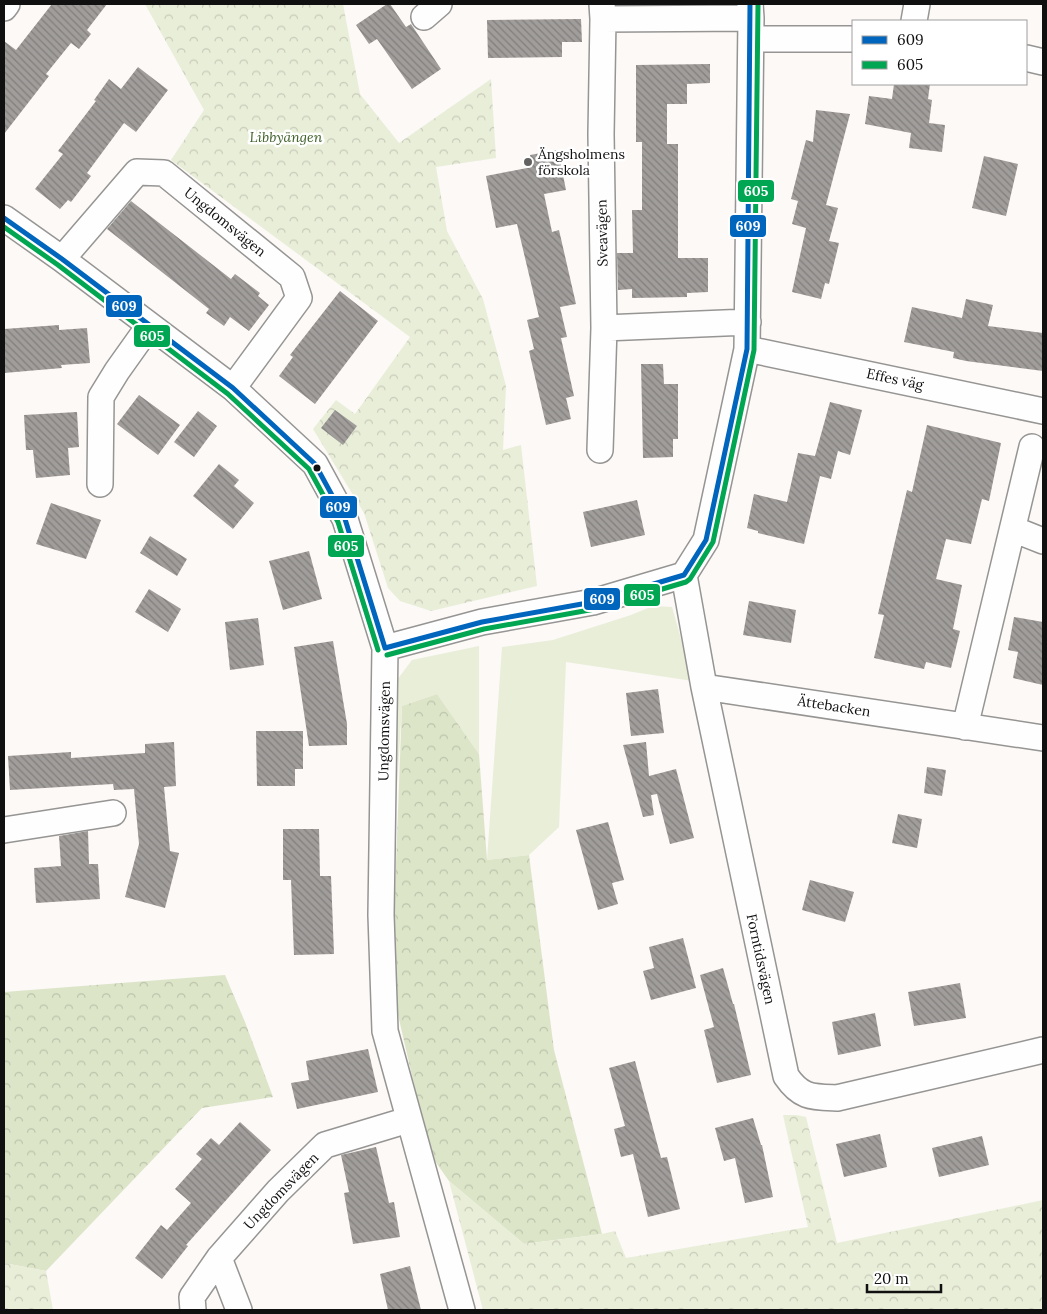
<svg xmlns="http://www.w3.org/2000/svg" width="1047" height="1314" viewBox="0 0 1047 1314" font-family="Lora,serif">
<defs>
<pattern id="forest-crowns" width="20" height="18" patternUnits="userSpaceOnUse" patternTransform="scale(1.25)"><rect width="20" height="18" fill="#dce5c8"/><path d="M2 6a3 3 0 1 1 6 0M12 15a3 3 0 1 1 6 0" fill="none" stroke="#bcc3ab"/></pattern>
<pattern id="park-crowns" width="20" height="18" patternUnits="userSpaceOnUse" patternTransform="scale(1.25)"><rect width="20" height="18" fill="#e9eed9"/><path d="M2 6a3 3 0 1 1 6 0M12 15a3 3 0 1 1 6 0" fill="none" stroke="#c7cbb9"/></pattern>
<pattern id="building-back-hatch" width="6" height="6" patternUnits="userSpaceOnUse" patternTransform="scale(1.25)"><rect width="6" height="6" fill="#a09d9b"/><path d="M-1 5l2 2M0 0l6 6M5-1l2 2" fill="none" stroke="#817f7d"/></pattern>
</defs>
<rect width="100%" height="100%" fill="#fcf9f6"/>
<path fill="#e9eed9" d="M653,606l19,1 21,74 -127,-19 -7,165 -30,28 -42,5 15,-213 51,-7 78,-25z
M479,646v108l-42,-60 -35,12 -14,225 9,-251 15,-20z"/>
<path fill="url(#forest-crowns)" d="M437,694l42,60 8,106 42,-5 25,195 48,184 -78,10 -75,-63 -19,-27 -34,-148 -4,-37 10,-263z
M225,975l20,47 28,75 -71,11 -156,163 -42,-8v-271z"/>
<path fill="url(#park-crowns)" d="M145,4h198l17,90 39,49 92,-64 5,79 -60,9 11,64 36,68 23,87 -3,64 18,-5 16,141 -106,25 -31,-10 -12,-13 -24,-75 -51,-84 23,-29 19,14 55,-77 -239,-177 33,-50z
M783,1115h13l10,2 31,126 206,-43v110h-560l-34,-129 75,63 78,-10 13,-3 11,27 182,-31z
M4,1263l42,8 7,39h-49z"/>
<path fill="url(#building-back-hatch)" d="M52,4h55l-20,26 4,4 -12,15 -8,-6 -25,31 3,2 -45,58v-93l12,9z
M387,4h3l16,23 5,-3 30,45 -29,20 -35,-50 -8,5 -13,-19z
M581,19l1,23h-20v15l-74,1 -1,-38z
M710,64v19l-23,1v20h-20v40h11v114h30v34l-21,1v4l-55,1v-9l-14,1 -1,-37h16l-1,-43h10v-68h-6v-77z
M138,67l30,23 -32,42 -12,-9 -37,50 4,3 -20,26 -3,-2 -8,9 -25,-20 28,-35 -5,-3 38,-50 -2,-1 15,-21 12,10z
M894,84h36l-2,15 4,1 -3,23 16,2 -3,27 -33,-4 2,-15 -46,-9 4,-28 23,3z
M816,110l34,4 -24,91 12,3 -9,33 10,2 -10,41 -4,-1 -4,16 -29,-7 14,-64 -14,-4 6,-23 -7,-2 15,-59 7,2z
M558,150l8,40 -22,4 8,38 7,-2 17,74 -16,3 7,30 -6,1 13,58 -8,2 5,21 -25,6 -17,-74 5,-2 -7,-29 12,-3 -22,-93 -21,4 -10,-52 46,-9 -2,-12z
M984,156l34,8 -12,52 -34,-8z
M131,201l100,78 4,-5 25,19 -2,3 11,9 -20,26 -19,-14 -6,9 -18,-13 3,-4 -102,-80z
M340,291l38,30 -63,83 -36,-28 14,-19 -3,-2z
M966,299l27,6 -5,21 55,7v38l-77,-10 -13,-3 1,-6 -50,-10 8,-35 50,11z
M59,325v5l28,-2 3,35 -29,2 1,3 -58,5v-44z
M641,364h22l1,20h14v55h-5v18l-30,1z
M139,395l41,30 -22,30 -41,-31z
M830,402l32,8 -12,45 -12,-4 -7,28 -11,-3 -16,68 -46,-11v-2l-11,-3 7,-34 33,8 11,-49 17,3z
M335,410l22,16 -14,19 -22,-17z
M198,411l19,15 -23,31 -20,-15z
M77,412l2,35 -11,1 2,27 -34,3 -3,-28h-7l-2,-35z
M927,425l74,18 -12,58 -7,-2 -11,45 -25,-5 -10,40 26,6 -9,44 7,2 -9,37 -25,-6 -2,7 -50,-11 10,-43 -6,-1 29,-124 5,2z
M219,464l20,16 -5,6 20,17 -21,26 -40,-33z
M637,500l8,35 -54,12 -8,-35z
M51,503l50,17 -15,39 -50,-15z
M150,536l37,23 -10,17 -37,-23z
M309,551l13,48 -39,11 -14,-49z
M149,589l32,20 -13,23 -33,-20z
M749,601l47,9 -5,33 -48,-8z
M1014,617l29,5v63l-30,-7 5,-26 -10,-2z
M258,618l6,47 -34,5 -5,-48z
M333,641l14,83v21l-38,1 -15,-99z
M658,689l6,44 -33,3 -5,-43z
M256,731h47v38h-8v17h-38z
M174,742l2,44 -12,1 6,64 9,2 -14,55 -40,-11 14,-53 -5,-55 -20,1 -1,-6 -103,6 -2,-34 63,-4v6l74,-5v-9z
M646,742l3,34 27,-7 18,69 -24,6 -13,-50 -6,1 3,20 -11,2 -20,-72z
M927,767l19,3 -4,26 -18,-3z
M898,814l24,5 -5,29 -25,-5z
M608,822l16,58 -12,3 6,21 -20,6 -22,-80z
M283,829h36l1,47h11l3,78 -40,1 -3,-75h-8z
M88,831l1,33h9l2,35 -64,4 -2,-35 27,-2 -2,-30z
M810,880l44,12 -9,30 -43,-12z
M683,938l13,50 -45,12 -8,-29 11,-3 -5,-21z
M723,968l10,36h1l17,71 -34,8 -13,-53 10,-3 -14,-52z
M960,983l6,35 -52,8 -6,-34z
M875,1013l6,33 -43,9 -6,-33z
M368,1049l10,43 -81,17 -6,-26 18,-3 -3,-19z
M635,1061l26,97 6,-1 13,52 -32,8 -15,-63 -12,3 -7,-28 11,-3 -16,-58z
M753,1118l8,27h1l11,52 -28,6 -10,-45 -11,3 -9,-33z
M240,1122l31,28 -85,95 2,1 -26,33 -27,-21 26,-33 6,5 24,-27 -16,-14 27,-30 -6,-5 15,-16 8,7z
M880,1134l7,33 -43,10 -8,-33z
M982,1136l7,29 -50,12 -7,-29z
M376,1147l13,56 5,-1 6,35 -47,7 -9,-51 5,-1 -8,-37z
M410,1266l11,44h-33l-8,-36z"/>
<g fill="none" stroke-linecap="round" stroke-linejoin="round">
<defs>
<path id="minor" d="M4,8l3,-4
M424,17l15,-13
M603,19l148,-1
M914,21l3,-17
M751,39h102
M1026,58l17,4
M4,218l58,41 171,129 82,76 30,55 40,129 -4,267 4,116 77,279
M62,259l75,-87 27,1 128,104 7,21 -66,90
M604,328l144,-6
M747,349l296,62
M600,450l4,-122 -3,-194 2,-115 -1,-15
M100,484l1,-87 16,-26 32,-45
M1013,529l30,12
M684,575l20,112 82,389c15,22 26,21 51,22l206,-48
M385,648l97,-26 111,-20 91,-27 22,-35 41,-191 4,-331 -1,-14
M704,687l339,51
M965,727l67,-280
M4,830l109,-17
M219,1258l20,52
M193,1310l-1,-13 27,-39 59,-67 47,-46 83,-25"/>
</defs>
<use href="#minor" stroke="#969594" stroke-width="28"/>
<use href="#minor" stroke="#fffefe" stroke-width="25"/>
<defs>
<path id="bus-1" d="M4,218l58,41 171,129 82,76 30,55 40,129
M385,648l97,-26 111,-20 91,-27 22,-35 41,-191 3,-345"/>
<path id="bus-2" d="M4,227l54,38 170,129 81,75 29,53 40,128
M387,655l97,-26 111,-20 91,-27 4,-3 23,-37 41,-192 4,-346"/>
</defs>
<use href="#bus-1" stroke="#fff" stroke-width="9"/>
<use href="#bus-2" stroke="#fff" stroke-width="9"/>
<use href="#bus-1" stroke="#0065bd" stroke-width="5"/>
<use href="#bus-2" stroke="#00a651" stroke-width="5"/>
</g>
<circle fill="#636260" stroke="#fff" stroke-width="2" cx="528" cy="162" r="5"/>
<circle fill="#101010" stroke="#fff" stroke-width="2" cx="317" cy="468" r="4.5"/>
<g text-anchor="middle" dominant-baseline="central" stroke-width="5" stroke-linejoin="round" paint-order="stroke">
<g font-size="14" font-style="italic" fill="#3e6028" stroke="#fff">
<text x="286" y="137">Libbyängen</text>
</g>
<g font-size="14" fill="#101010" stroke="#fff" text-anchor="start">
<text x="538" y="154">Ängsholmens<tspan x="538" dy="16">förskola</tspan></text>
</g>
<g font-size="14" fill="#101010" stroke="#fff">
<text transform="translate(225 222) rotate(39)">Ungdomsvägen</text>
<text transform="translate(602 233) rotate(-91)">Sveavägen</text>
<text transform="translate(895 379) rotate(12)">Effes väg</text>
<text transform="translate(834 706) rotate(9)">Ättebacken</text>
<text transform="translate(384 731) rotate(-89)">Ungdomsvägen</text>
<text transform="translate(761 959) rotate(78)">Forntidsvägen</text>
<text transform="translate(281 1191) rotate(-46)">Ungdomsvägen</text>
</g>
</g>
<g stroke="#fff" stroke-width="2">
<rect x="737" y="179" width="38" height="24" rx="5" fill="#00a651"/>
<rect x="729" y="214" width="38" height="24" rx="5" fill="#0065bd"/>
<rect x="105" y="294" width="38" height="24" rx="5" fill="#0065bd"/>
<rect x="133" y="324" width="38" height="24" rx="5" fill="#00a651"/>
<rect x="319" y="495" width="39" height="24" rx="5" fill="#0065bd"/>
<rect x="327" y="534" width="38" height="24" rx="5" fill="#00a651"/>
<rect x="623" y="583" width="38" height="24" rx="5" fill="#00a651"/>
<rect x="583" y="587" width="38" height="24" rx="5" fill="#0065bd"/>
</g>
<g font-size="14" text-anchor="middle" font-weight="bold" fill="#fff">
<text x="756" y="196">605</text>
<text x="748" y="231">609</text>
<text x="124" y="311">609</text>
<text x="152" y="341">605</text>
<text x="338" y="512">609</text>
<text x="346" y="551">605</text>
<text x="642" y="600">605</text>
<text x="602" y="604">609</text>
</g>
<rect width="1047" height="1314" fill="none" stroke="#101010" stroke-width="10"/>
<rect x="852" y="20" width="175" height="65" fill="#ffffff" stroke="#9f9f9f"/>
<rect x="862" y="36" width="25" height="8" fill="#0065bd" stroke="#9f9f9f"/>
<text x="897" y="45" font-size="15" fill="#101010">609</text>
<rect x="862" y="61" width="25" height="8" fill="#00a651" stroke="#9f9f9f"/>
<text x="897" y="70" font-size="15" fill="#101010">605</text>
<path d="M867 1284v8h74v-8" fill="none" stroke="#101010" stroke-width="2.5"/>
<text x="874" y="1284" font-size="15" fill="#101010" stroke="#ffffff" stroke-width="4" paint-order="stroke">20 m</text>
</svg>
